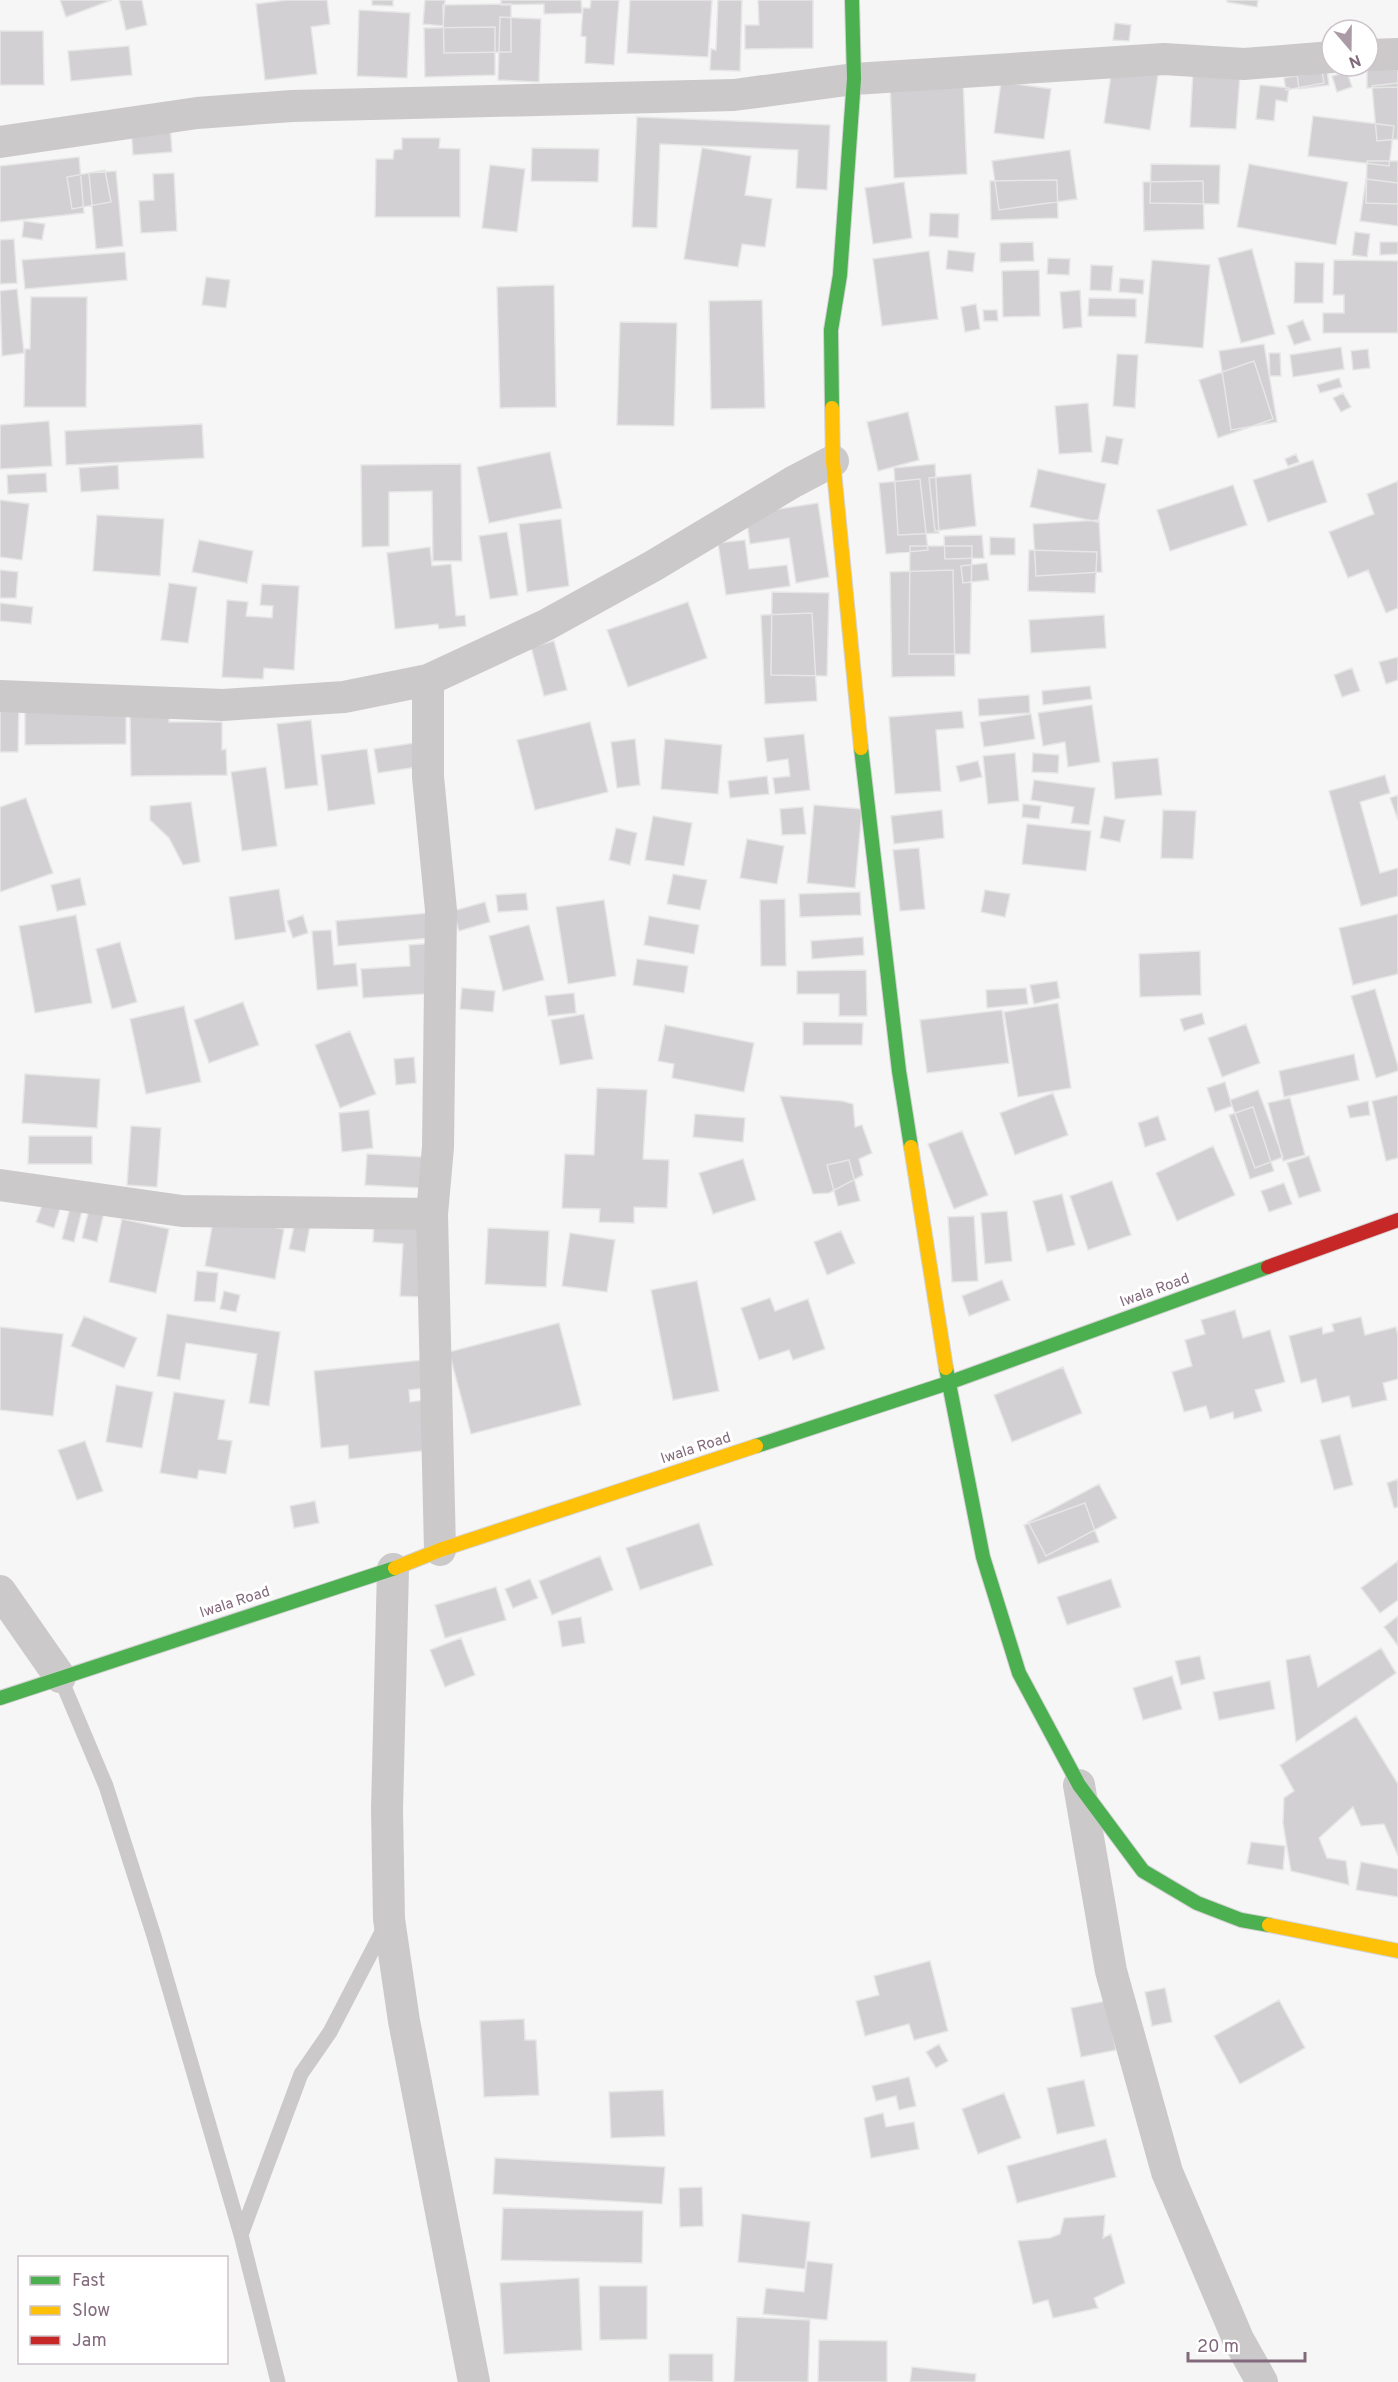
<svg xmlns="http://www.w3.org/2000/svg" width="1398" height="2382" viewBox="0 0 1398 2382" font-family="Overpass,sans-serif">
<rect width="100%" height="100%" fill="#f6f6f6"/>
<path fill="#d2d0d2" stroke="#e6e6e6" stroke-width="1.5" d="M60,0h52l-46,17z
M119,0h23l5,25 -21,5z
M287,0h40l3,24 -19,3 6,47 -52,6 -9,-76z
M372,0h21v6l-21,-1z
M425,0h20l-2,26 -20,-2z
M501,0h80l1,13 -38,1v-10l-43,1z
M591,0h28l-5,65 -29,-2 1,-26 -5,-1 2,-28h7z
M630,0h82l-4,57 -81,-4z
M718,0h24l-2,71 -30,-1 1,-21 5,1z
M758,0h55v48l-68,1v-24h14z
M1227,0h31l-1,7 -30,-5z
M511,4v48l-67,1 -1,-48z
M359,10l51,3 -3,65 -50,-2z
M500,17l41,2 -2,63 -41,-2z
M1115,23l16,2 -2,16 -16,-1z
M495,27v48l-70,2 -1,-49z
M0,31h43l1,54h-44z
M129,46l3,29 -61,6 -3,-30z
M1398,62v25l-31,1v-22z
M1112,68l46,7 -8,55 -46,-7z
M1327,70l2,15 -30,4 -2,-15z
M1193,71l47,3 -4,55 -46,-2z
M1322,71l2,12 -38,7 -2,-12z
M1347,72l5,15 -15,5 -5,-16z
M963,80l4,94 -73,4 -4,-94z
M1001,82l50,7 -7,50 -50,-6z
M1398,83v56l-21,2 -5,-55z
M1260,85l29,3 -2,14 -11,-2 -2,21 -18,-2z
M1313,116l81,10 -5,40 -81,-10z
M637,117l193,8 -3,65 -31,-2 2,-38 -138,-6 -3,84 -25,-1z
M170,123l2,29 -39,3 -2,-29z
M402,138h38l-1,10 21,1v68h-85l1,-58h17l1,-9 8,-1z
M532,148l67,1 -1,33 -67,-1z
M702,148l49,8 -6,39 27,4 -7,48 -23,-3 -4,23 -54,-8z
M1070,150l7,49 -78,11 -7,-49z
M79,157l5,56 -84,9v-56z
M1367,161h31v43l-32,-1z
M1151,164l69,1 -1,39 -69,-1z
M1249,164l99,18 -12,63 -99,-18z
M490,165l35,4 -8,63 -35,-4z
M105,170l6,32 -39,7 -5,-32z
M116,171l7,75 -27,3 -7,-76z
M174,173l3,58 -36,2 -2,-32 15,-1 -1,-26z
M1366,179l32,4v43l-38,-5z
M1057,180l1,38 -67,2 -1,-39z
M1203,181l1,48 -60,2 -1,-49z
M904,182l8,56 -39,6 -8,-56z
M930,213l29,1 -1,24 -29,-2z
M24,221l21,3 -3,16 -20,-3z
M1355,232l15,2 -3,23 -15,-2z
M14,239l3,44 -17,1v-44z
M1033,242l1,19 -34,1v-19z
M1380,242h18v12l-18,1z
M1252,249l23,85 -34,9 -23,-85z
M948,250l27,3 -2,19 -27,-3z
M929,251l9,68 -56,7 -9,-67z
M125,252l2,28 -102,9 -3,-29z
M1048,258l22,1 -1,16 -22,-1z
M1152,260l58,5 -7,83 -58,-5z
M1334,260l64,1v72h-75v-20h21v-18h-11z
M1295,262l29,1 -1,40h-29z
M1091,265l22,1 -2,25 -21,-1z
M1039,270l1,46 -37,1 -1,-46z
M206,277l24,3 -4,28 -24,-3z
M1120,278l24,2 -1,14 -24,-2z
M554,285l2,122 -56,1 -3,-121z
M17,289l7,64 -22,3 -2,-65z
M1080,290l2,37 -19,2 -3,-37z
M31,297h56l-1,110h-62l1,-58h5z
M1089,298l47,1v18l-48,-1z
M762,300l3,108 -54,1 -2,-108z
M976,304l4,25 -15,3 -4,-25z
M983,310h14l1,11h-14z
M1303,320l8,20 -17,5 -7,-19z
M620,322l57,1 -3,103 -57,-1z
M1264,344l13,78 -46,8 -12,-79z
M1341,347l3,22 -51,8 -3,-22z
M1368,349l2,19 -17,2 -2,-19z
M1269,353h11l1,23h-11z
M1117,354l21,1 -3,53 -22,-2z
M1254,361l19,58 -55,19 -19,-58z
M1339,378l3,9 -22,6 -3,-8z
M1343,393l8,14 -10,5 -8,-14z
M1088,403l4,49 -33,2 -4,-48z
M908,412l11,48 -41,11 -11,-49z
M49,421l3,45 -52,3v-44z
M202,424l2,34 -138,7 -1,-34z
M1106,436l17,3 -5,26 -17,-3z
M550,452l12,56 -73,15 -12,-56z
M1296,454l3,8 -11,4 -3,-7z
M1313,460l14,42 -59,20 -15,-42z
M461,464l1,97h-29l-1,-70 -43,1v54l-27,1 -1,-82z
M935,464l4,69 -41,2 -4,-67z
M118,465l1,24 -38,3 -2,-24z
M1038,469l68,15 -8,38 -68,-15z
M46,473l1,19 -39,2 -1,-19z
M971,474l5,52 -41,5 -6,-53z
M920,479l8,71 -42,4 -7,-71z
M1398,481v127l-12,5 -18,-43 -20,8 -19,-46 45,-18 -7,-20z
M1233,485l14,40 -77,26 -13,-41z
M0,500l29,4 -7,56 -22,-3z
M818,503l11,74 -33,6 -7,-45 -39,6 -4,-30z
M97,515l67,4 -4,57 -67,-5z
M561,519l8,67 -42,6 -8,-68z
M1099,520l3,52 -66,4 -3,-52z
M507,532l11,63 -28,4 -11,-63z
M982,535l2,23 -39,1 -1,-23z
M990,537l25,1v17h-25z
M199,540l54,11 -6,32 -55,-11z
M745,540l4,29 38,-4 3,21 -64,9 -8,-52z
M910,546h62l-2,108h-61z
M430,547l2,19 19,-2 5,52 9,-1 1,11 -27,3 -1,-5 -43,5 -8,-76z
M1029,550l68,2 -2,41 -67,-2z
M987,563l2,17 -26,3 -2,-17z
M0,570l18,2 -2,26h-16z
M953,570l2,106 -63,1 -2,-105z
M169,583l28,4 -9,56 -27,-3z
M262,584l37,2 -5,84 -30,-2 -1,11 -41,-2 5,-77 21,2 -2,14 26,2 1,-12 -13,-1z
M772,592l57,1 -2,83 -56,-1z
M688,602l19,56 -79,29 -21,-57z
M0,603l33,4 -2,17 -31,-3z
M812,613l5,88 -52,3 -4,-89z
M1104,615l2,33 -75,5 -2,-33z
M554,641l13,49 -23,6 -13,-49z
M1398,657v23l-12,4 -7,-22z
M1352,668l8,23 -18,6 -8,-22z
M1090,686l2,13 -49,6 -1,-14z
M1029,695l1,18 -51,3 -1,-17z
M0,702h19l-1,50h-18z
M25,702l101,10v32l-101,1z
M1092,705l8,57 -32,5 -3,-25 -22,4 -5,-33z
M962,711l2,17 -28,2 5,61 -46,3 -6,-77z
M130,712h39v10h53v28l4,-1 1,26 -96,1z
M1031,714l4,25 -51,8 -4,-25z
M311,720l7,65 -33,4 -8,-65z
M590,722l18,70 -73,18 -18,-70z
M804,734l6,56 -35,4 -2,-16 17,-2 -2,-17 -21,3 -3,-24z
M635,739l5,46 -23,3 -6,-46z
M665,739l57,6 -4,49 -57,-5z
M414,743l3,24 -39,6 -4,-24z
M367,749l8,55 -47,7 -7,-56z
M1015,753l4,48 -31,3 -5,-48z
M1033,753l26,2 -1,18 -26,-1z
M1158,758l4,37 -47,4 -3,-37z
M978,761l4,16 -22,5 -4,-16z
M266,767l11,79 -35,5 -11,-79z
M1385,775l5,18 -30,9 20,71 18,-5v28l-37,10 -32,-115z
M767,776l2,18 -39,4 -2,-17z
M1034,780l61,8 -6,37 -18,-2 3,-16 -43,-7z
M1398,795v25l-8,-22z
M26,798l27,75 -53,19v-85z
M191,802l9,60 -17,3 -14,-27 -19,-18v-14z
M1023,804l18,2 -2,13 -17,-2z
M814,805l48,4 -7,79 -48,-5z
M803,807l3,27 -24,1 -2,-26z
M942,810l2,28 -50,6 -3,-28z
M1163,810l33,1 -3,48 -32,-1z
M653,816l39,7 -8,43 -39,-6z
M1104,816l21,4 -5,22 -20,-4z
M1027,824l64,7 -5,40 -64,-7z
M616,828l21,5 -7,32 -21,-5z
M747,839l37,7 -7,38 -37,-6z
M919,848l6,61 -25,2 -7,-61z
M673,874l34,6 -7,30 -33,-6z
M80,878l6,27 -29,6 -6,-26z
M279,889l7,43 -51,8 -6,-43z
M985,890l25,4 -5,23 -24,-5z
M860,892l1,23 -61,2 -1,-23z
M526,893l2,17 -30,2 -2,-17z
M785,899l1,67h-25l-1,-66z
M604,900l12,76 -48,8 -12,-77z
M485,902l5,20 -31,9 -6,-20z
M429,913l2,25 -93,8 -2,-25z
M1398,914v60l-45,11 -14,-57z
M76,915l16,88 -57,10 -16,-87z
M303,915l5,18 -15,5 -6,-17z
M649,916l50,9 -5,29 -50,-9z
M529,925l15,55 -41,11 -14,-55z
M331,930l3,35 22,-2 2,23 -41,4 -5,-59z
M863,937l1,18 -52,4 -1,-18z
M120,942l17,60 -25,7 -16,-60z
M436,943l3,50 -76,5 -2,-29 49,-3 -1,-21z
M1200,951l1,44 -61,2 -1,-43z
M637,959l51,7 -4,27 -51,-8z
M866,970l1,46h-28v-22h-42v-23z
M1057,981l3,17 -26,6 -4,-19z
M462,988l33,3 -2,21 -33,-3z
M1026,988l2,16 -41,4 -1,-18z
M1375,989l23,77v5l-22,7 -25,-82z
M574,993l2,20 -28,3 -3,-20z
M243,1002l16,43 -50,18 -15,-43z
M1058,1003l13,85 -53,9 -14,-85z
M184,1006l17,76 -55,12 -16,-75z
M1002,1010l7,53 -82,10 -7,-53z
M1202,1013l3,11 -21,7 -4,-12z
M584,1014l9,45 -33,6 -9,-45z
M803,1022l60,1 -1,22h-59z
M1246,1024l14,39 -38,14 -14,-39z
M665,1025l89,18 -10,49 -72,-14 2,-14 -16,-3z
M350,1031l26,63 -36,14 -25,-63z
M1354,1054l5,26 -75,17 -5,-26z
M414,1057l2,26 -20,2 -2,-26z
M25,1074l75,5 -3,49 -75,-5z
M1225,1082l7,24 -17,6 -8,-24z
M597,1088l50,2 -4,69 26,1 -2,48 -33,-1v16l-35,-1 1,-13 -38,-1 3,-54 29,1z
M1258,1090l25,67 -28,11 -25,-68z
M1053,1093l15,42 -53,20 -15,-42z
M1398,1095v63l-12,3 -14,-60z
M780,1096l62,5 11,3 2,23 7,-2 10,28 -13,6 4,16 -34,18 -16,1z
M1290,1098l15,57 -22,6 -15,-58z
M1368,1101l2,14 -20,3 -3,-12z
M1253,1107l21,64 -24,8 -21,-64z
M369,1110l4,38 -31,4 -3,-39z
M695,1114l50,4 -2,24 -50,-5z
M1158,1116l8,24 -21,7 -7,-24z
M131,1126l30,2 -4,59 -30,-2z
M962,1131l26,64 -34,14 -26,-65z
M29,1136h63v28h-64z
M1213,1146l22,49 -58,26 -21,-48z
M367,1154l57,3 -2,31 -57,-3z
M1309,1156l12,35 -22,7 -12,-35z
M743,1159l13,41 -43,14 -14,-41z
M849,1160l11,41 -22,5 -11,-41z
M1112,1181l19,54 -43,15 -18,-54z
M1284,1183l8,21 -23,8 -8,-21z
M1062,1194l13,51 -28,7 -14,-51z
M72,1200l12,3 -10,39 -12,-3z
M91,1201l15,3 -9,38 -15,-4z
M43,1203l17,6 -6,19 -18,-6z
M1007,1211l5,50 -27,3 -4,-51z
M214,1216l70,13 -9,50 -70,-13z
M974,1216l4,65 -26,1 -4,-65z
M296,1217l15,3 -6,32 -16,-3z
M122,1219l47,10 -13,64 -47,-11z
M374,1222l51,2 -4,73 -21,-1 3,-52 -30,-2z
M488,1228l61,3 -3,56 -61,-3z
M841,1231l14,32 -28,12 -13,-33z
M570,1233l45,7 -8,52 -45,-6z
M197,1271l21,2 -3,29 -21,-1z
M1002,1280l8,20 -41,16 -7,-20z
M697,1281l22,110 -46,9 -22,-110z
M224,1291l16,4 -4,17 -16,-3z
M770,1298l5,13 33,-12 17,50 -32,11 -4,-10 -30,10 -18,-52z
M1235,1310l8,28 27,-8 15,52 -30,8 7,21 -28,8 -1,-7 -23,7 -4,-13 -22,6 -12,-40 20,-6 -7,-26 20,-6 -4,-14z
M167,1314l113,18 -11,74 -20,-3 8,-49 -71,-11 -6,37 -23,-4z
M84,1316l53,22 -13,30 -53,-22z
M1361,1317l4,18 31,-8 2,9v43l-15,4 4,17 -35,8 -3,-12 -27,7 -6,-24 -15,4 -12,-47 33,-9 1,7 11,-3 -2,-7z
M559,1323l22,82 -110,29 -22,-82z
M0,1327l63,7 -10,82 -53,-6z
M423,1360l3,28 -17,2 1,12 15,-2 5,50 -81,9 -1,-14 -27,3 -7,-77z
M1063,1367l19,46 -70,29 -18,-47z
M116,1385l37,7 -11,56 -36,-6z
M174,1392l51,8 -7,39 14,2 -6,33 -27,-4 -2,9 -37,-6z
M1340,1435l13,50 -19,5 -14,-50z
M85,1441l18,50 -26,9 -19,-50z
M1398,1479v28l-4,1 -7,-25z
M1099,1484l18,34 -71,38 -18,-34z
M315,1501l4,22 -25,5 -4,-22z
M1085,1503l14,39 -61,22 -14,-39z
M699,1523l14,42 -73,25 -14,-42z
M600,1556l13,34 -61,25 -13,-34z
M1398,1561v39l-18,13 -19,-25z
M530,1579l8,19 -25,10 -8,-19z
M1111,1579l10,28 -54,18 -10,-28z
M496,1587l10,33 -61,18 -10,-33z
M1398,1616v30l-14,-19z
M581,1617l4,26 -23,4 -4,-26z
M461,1638l14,37 -30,12 -15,-37z
M1381,1648l15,25 -100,69 -10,-82 24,-5 8,32z
M1200,1656l5,23 -24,6 -6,-24z
M1172,1676l10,33 -39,11 -10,-32z
M1270,1681l5,28 -56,11 -6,-28z
M1356,1716l42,68v72l-14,-32 -23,2 -8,-19 -34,31 8,20 19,3 3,24 -58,-14 -8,-48 1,-25 10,-7 -14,-26z
M1251,1842l34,4 -2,24 -36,-6z
M1361,1862l37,7v28l-42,-7z
M930,1961l18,70 -34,9 -5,-16 -44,12 -9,-35 23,-6 -5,-19z
M1165,1988l7,34 -20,4 -7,-34z
M1279,2000l26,48 -65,36 -26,-48z
M1106,2001l10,49 -35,7 -10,-49z
M524,2019l1,21h11l3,55 -55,2 -4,-76z
M939,2044l9,17 -12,7 -10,-16z
M909,2077l7,29 -17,4 -3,-14 -20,5 -4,-15z
M1084,2080l11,46 -38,8 -10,-46z
M663,2090l2,46 -54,2 -2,-46z
M1004,2093l17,45 -43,16 -16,-45z
M883,2113l3,14 28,-5 5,27 -48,9 -7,-40z
M1106,2139l10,38 -99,26 -10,-37z
M495,2158l170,9 -3,37 -169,-10z
M702,2187l1,39 -23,1 -1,-39z
M503,2208l140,3 -1,52 -141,-3z
M742,2214l68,8 -5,47 -67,-7z
M1105,2215l-2,23 8,-4 14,49 -31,15 4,10 -45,10 -5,-18 -15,4 -15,-63 32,-3 10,-4 4,-16z
M807,2261l26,3 -6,56 -64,-6 3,-26 38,4z
M579,2278l3,72 -78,4 -4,-71z
M599,2286h48v53l-47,1z
M737,2317l73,3 -2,62h-74z
M819,2340l68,1v41h-69z
M669,2354h44v28l-44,-1z
M912,2367l64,7 -1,8h-65z"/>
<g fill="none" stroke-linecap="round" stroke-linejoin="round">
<defs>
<path id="fast" d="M832,408l-1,-78 9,-55 14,-196 -2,-79
M861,748l38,323 12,76
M946,1368l37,189 36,116 60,112 64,86 54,32 44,17 28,5
M756,1446l192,-63 320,-116
M0,1698l395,-130"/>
<path id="slow" d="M832,408l1,53 28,287
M911,1147l35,221
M395,1568l45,-18 316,-104
M1269,1925l129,26"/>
<path id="jam" d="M1268,1267l130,-47"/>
</defs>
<use href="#fast" stroke="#d3d2d3" stroke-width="16"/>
<use href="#slow" stroke="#d3d2d3" stroke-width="16"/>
<use href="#jam" stroke="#d3d2d3" stroke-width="16"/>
<path stroke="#ccc9cb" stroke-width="15" d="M60,1677l46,109 48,150 87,299 37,147
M241,2235l60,-161 29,-42 56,-108"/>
<path stroke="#ccc9cb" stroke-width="32" d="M1368,55l30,-1
M0,142l197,-29 95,-7 442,-11 120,-16 310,-20 80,5 88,-7
M428,680v97l13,133 -3,237 -6,67 8,336
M0,696l223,9 121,-8 84,-17 118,-55 107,-59 140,-84 40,-21
M0,1185l182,26 250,3
M393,1569l-6,241 2,109 15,102 70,361
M0,1591l60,86
M1079,1785l32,186 56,201 71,167 24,43"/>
<use href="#fast" stroke="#4caf50" stroke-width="14"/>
<use href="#slow" stroke="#ffc107" stroke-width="14"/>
<use href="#jam" stroke="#c62828" stroke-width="14"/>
</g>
<g text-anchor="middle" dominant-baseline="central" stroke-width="6" stroke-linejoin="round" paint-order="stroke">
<g font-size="15" fill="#826a7c" stroke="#fff">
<text transform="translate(1155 1291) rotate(-20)">Iwala Road</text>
<text transform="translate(696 1449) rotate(-18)">Iwala Road</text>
<text transform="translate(235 1603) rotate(-18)">Iwala Road</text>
</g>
</g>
<rect x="18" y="2256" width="210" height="108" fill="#ffffff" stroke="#cdc3cb" stroke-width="1.5"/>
<rect x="30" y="2276" width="30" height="9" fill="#4caf50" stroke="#cdc3cb" stroke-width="1.5"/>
<text x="72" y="2286" font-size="18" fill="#826a7c">Fast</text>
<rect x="30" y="2306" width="30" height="9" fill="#ffc107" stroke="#cdc3cb" stroke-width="1.5"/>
<text x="72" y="2316" font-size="18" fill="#826a7c">Slow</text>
<rect x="30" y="2336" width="30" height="9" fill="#c62828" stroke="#cdc3cb" stroke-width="1.5"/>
<text x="72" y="2346" font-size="18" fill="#826a7c">Jam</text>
<g transform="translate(1350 48) rotate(160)"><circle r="28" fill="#ffffff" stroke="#cdc3cb" stroke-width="1.5"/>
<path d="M0-4.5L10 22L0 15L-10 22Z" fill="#ab9ba7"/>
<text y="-9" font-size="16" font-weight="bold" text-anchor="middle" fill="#826a7c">N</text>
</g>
<path d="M1188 2352v9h117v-9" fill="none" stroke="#826a7c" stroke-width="3"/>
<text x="1197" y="2352" font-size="18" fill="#826a7c" stroke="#ffffff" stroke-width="4.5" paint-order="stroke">20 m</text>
</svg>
